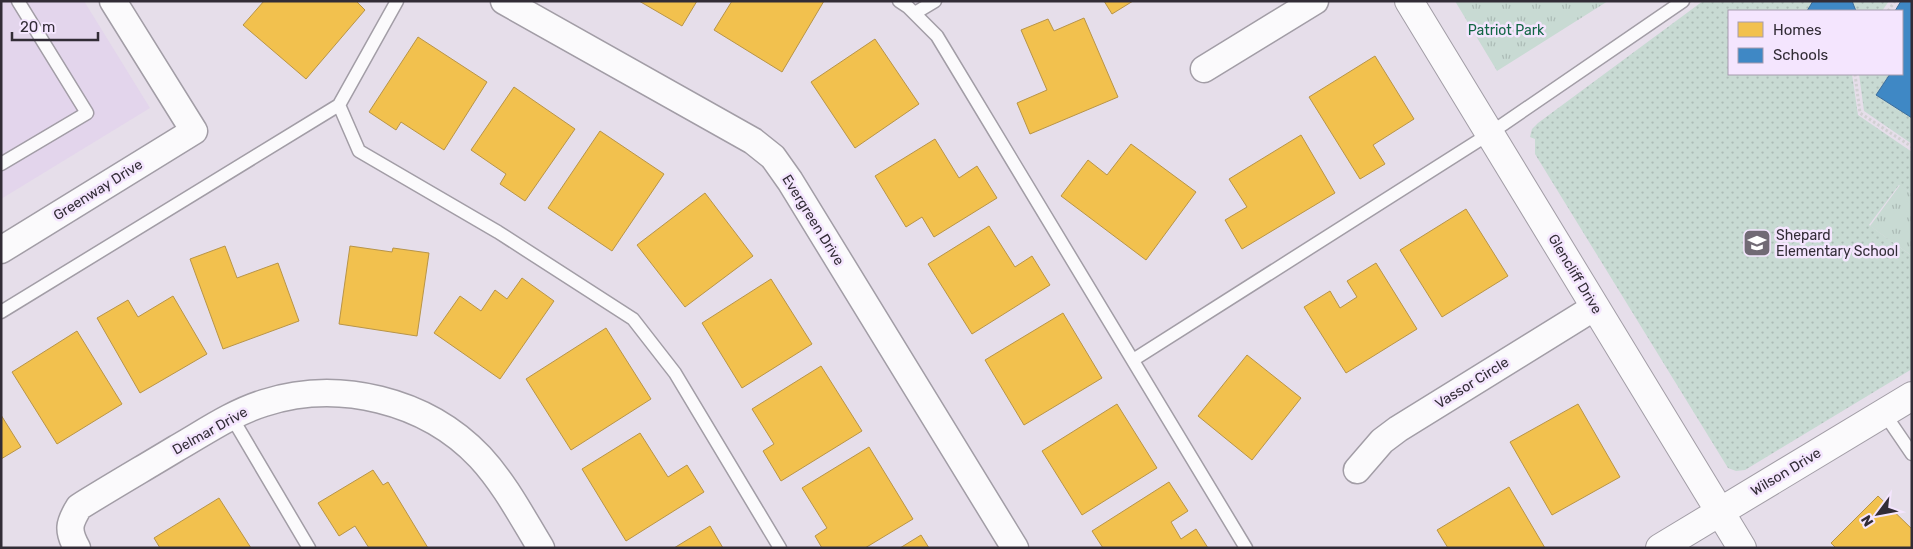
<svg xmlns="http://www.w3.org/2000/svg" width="1913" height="549" viewBox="0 0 1913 549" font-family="Rubik,sans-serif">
<defs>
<pattern id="grass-dots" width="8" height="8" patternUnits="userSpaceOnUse" patternTransform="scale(1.25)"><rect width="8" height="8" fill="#c8dad3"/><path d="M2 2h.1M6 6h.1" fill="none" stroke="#acbbb6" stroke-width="1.8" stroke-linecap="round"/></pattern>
<pattern id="park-tufts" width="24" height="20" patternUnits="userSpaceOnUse" patternTransform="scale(1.25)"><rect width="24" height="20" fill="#c8dad3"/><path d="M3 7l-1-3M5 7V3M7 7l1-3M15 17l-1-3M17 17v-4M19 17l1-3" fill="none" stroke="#acbbb6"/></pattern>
</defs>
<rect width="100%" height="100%" fill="#e6deea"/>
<path fill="#e3d5ec" d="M1,1h83l66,107 -149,91z"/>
<path fill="url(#grass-dots)" d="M1703,1h186l-7,10h-153v63h123l6,41 54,37v42l-13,-9 -30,40 43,31v113l-167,101 -9,1 -8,-3 -193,-314v-15l-5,-2 2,-8 6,-6z
M1859,74h31l-14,21 36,23v26l-48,-33z"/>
<path fill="url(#park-tufts)" d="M1455,1h153l-111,70z
M1900,185l12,9v62l-42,-30z"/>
<path fill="#f2c14e" stroke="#b89447" d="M264,1h92l9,9 -59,69 -63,-54z
M639,1h58l-15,25z
M732,1h92l-42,71 -68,-42z
M1104,1h29l-21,13z
M1084,18l34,79 -88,37 -13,-31 30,-13 -26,-60 27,-11 6,12z
M418,37l69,45 -43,68 -43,-28 -5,8 -27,-18z
M875,39l44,65 -64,44 -44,-66z
M1375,56l39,63 -41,26 12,19 -25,15 -51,-82z
M514,87l61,42 -50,72 -25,-17 6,-10 -35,-24z
M600,131l64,43 -52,77 -64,-43z
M1301,135l34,58 -93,56 -17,-29 22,-13 -18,-28z
M935,139l24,39 18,-12 20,32 -63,39 -12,-20 -16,10 -31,-51z
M1131,144l65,48 -50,68 -85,-64 27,-36 19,15z
M705,193l48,63 -68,51 -48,-62z
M1466,209l42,67 -66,41 -42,-67z
M989,226l26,41 17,-11 18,29 -78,49 -44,-70z
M225,246l12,32 41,-15 21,58 -76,28 -33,-90z
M350,246l42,6 1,-4 36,5 -12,83 -78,-12z
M1376,263l41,66 -71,44 -42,-66 26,-16 10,17 17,-11 -10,-16z
M522,278l32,23 -54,78 -66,-46 26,-37 21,15 14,-21 12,9z
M771,279l41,65 -70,44 -40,-65z
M173,296l34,58 -67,39 -43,-75 31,-18 10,17z
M1063,313l39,65 -78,47 -39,-65z
M606,328l45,71 -80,51 -45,-71z
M77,331l45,73 -65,40 -45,-72z
M1247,355l54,43 -49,62 -54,-44z
M821,366l41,65 -81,50 -18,-30 11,-7 -22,-35z
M1117,404l40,64 -75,47 -40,-64z
M1578,404l42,73 -68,38 -42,-73z
M1,415l20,32 -20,12z
M640,433l28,44 19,-12 17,27 -78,49 -44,-72z
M869,447l44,72 -48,29h-43l-7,-12 12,-8 -25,-40z
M373,470l10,15 5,-3 40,66h-59l-14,-22 -16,10 -21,-33z
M1169,482l19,29 -17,11 10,17 15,-10 12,19h-105l-11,-17z
M1509,487l36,61h-97l-11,-18z
M1878,496l34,33v19h-76l-5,-5z
M219,498l32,50h-91l-6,-10z
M710,526l13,22h-49z
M921,535l8,13h-29z"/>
<path fill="#3f88c5" stroke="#3b6c9a" d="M1813,1h39l4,10h-49z
M1901,1h11v117l-36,-23 14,-21h12v-63h-7z"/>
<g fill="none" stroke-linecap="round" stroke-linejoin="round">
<defs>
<path id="lane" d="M397,1l-58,104 20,46 139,81 135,87 42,54 105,175
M899,1l9,6 29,29 309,512
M915,13l20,-12
M1,164l86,-51 -69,-112
M1,312l338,-207
M1133,360l356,-226 194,-133
M1884,413l28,41
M231,416l78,132"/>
<path id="street" d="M504,1l249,140 20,16 17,24 225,367
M1204,69l111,-68
M1,250l193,-119 -81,-130
M1357,470l25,-29 16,-12 197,-122
M77,548c-10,-18 -8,-25 2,-41 32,-20 65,-39 98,-59 28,-16 55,-35 87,-45 74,-24 162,-3 216,54 25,27 42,60 61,91"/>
<path id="secondary" d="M1409,1l333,547
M1660,548l252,-152"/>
</defs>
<use href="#lane" stroke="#a29da6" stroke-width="15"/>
<use href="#street" stroke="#a29da6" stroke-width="29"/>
<use href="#secondary" stroke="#a29da6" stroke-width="30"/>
<path stroke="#d2d0d3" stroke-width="3" stroke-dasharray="2.5 2.5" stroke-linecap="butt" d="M1888,11l7,-10
M1855,74l5,39 52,34"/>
<use href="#lane" stroke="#fbfafc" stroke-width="12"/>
<use href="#street" stroke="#fbfafc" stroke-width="26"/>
<use href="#secondary" stroke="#fbfafc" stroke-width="28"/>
</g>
<defs>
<symbol id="school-square" viewBox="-11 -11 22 22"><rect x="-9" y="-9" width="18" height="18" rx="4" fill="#716a75" stroke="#f4e5fe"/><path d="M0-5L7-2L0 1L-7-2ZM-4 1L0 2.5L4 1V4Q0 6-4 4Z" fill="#fff"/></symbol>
</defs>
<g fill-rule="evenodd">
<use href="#school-square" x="1741" y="227" width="32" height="32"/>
</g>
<g text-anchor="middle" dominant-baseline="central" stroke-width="5" stroke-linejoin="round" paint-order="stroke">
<g font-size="14" fill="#126645" stroke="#f4e5fe">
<text x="1506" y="30">Patriot Park</text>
</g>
<g font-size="14" fill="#322c36" stroke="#f4e5fe">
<text transform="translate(98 190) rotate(-32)">Greenway Drive</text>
<text transform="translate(813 220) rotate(58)">Evergreen Drive</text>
<text transform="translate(1575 274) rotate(59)">Glencliff Drive</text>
<text transform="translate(1472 383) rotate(-32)">Vassor Circle</text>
<text transform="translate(210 431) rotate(-29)">Delmar Drive</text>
<text transform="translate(1786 472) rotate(-31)">Wilson Drive</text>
</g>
<g font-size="14" fill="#322c36" stroke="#f4e5fe" text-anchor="start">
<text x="1776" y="235">Shepard<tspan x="1776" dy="16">Elementary School</tspan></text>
</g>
</g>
<rect width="1913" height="549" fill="none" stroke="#322c36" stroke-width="5"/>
<rect x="1728" y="10" width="175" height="65" fill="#f4e5fe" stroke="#a69bae"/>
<rect x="1738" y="22" width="25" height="15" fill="#f2c14e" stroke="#a69bae"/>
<text x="1773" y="35" font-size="15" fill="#322c36">Homes</text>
<rect x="1738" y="48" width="25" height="15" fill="#3f88c5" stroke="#a69bae"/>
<text x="1773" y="60" font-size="15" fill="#322c36">Schools</text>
<g transform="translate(1878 514) rotate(238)" stroke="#f4e5fe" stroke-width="4" paint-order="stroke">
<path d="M0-4L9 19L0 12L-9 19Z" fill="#322c36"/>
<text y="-8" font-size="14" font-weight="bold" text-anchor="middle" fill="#322c36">N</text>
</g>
<path d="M12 32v8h86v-8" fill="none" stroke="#322c36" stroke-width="2.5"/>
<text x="20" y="32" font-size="15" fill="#322c36" stroke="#f4e5fe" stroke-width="4" paint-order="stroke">20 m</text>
</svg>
